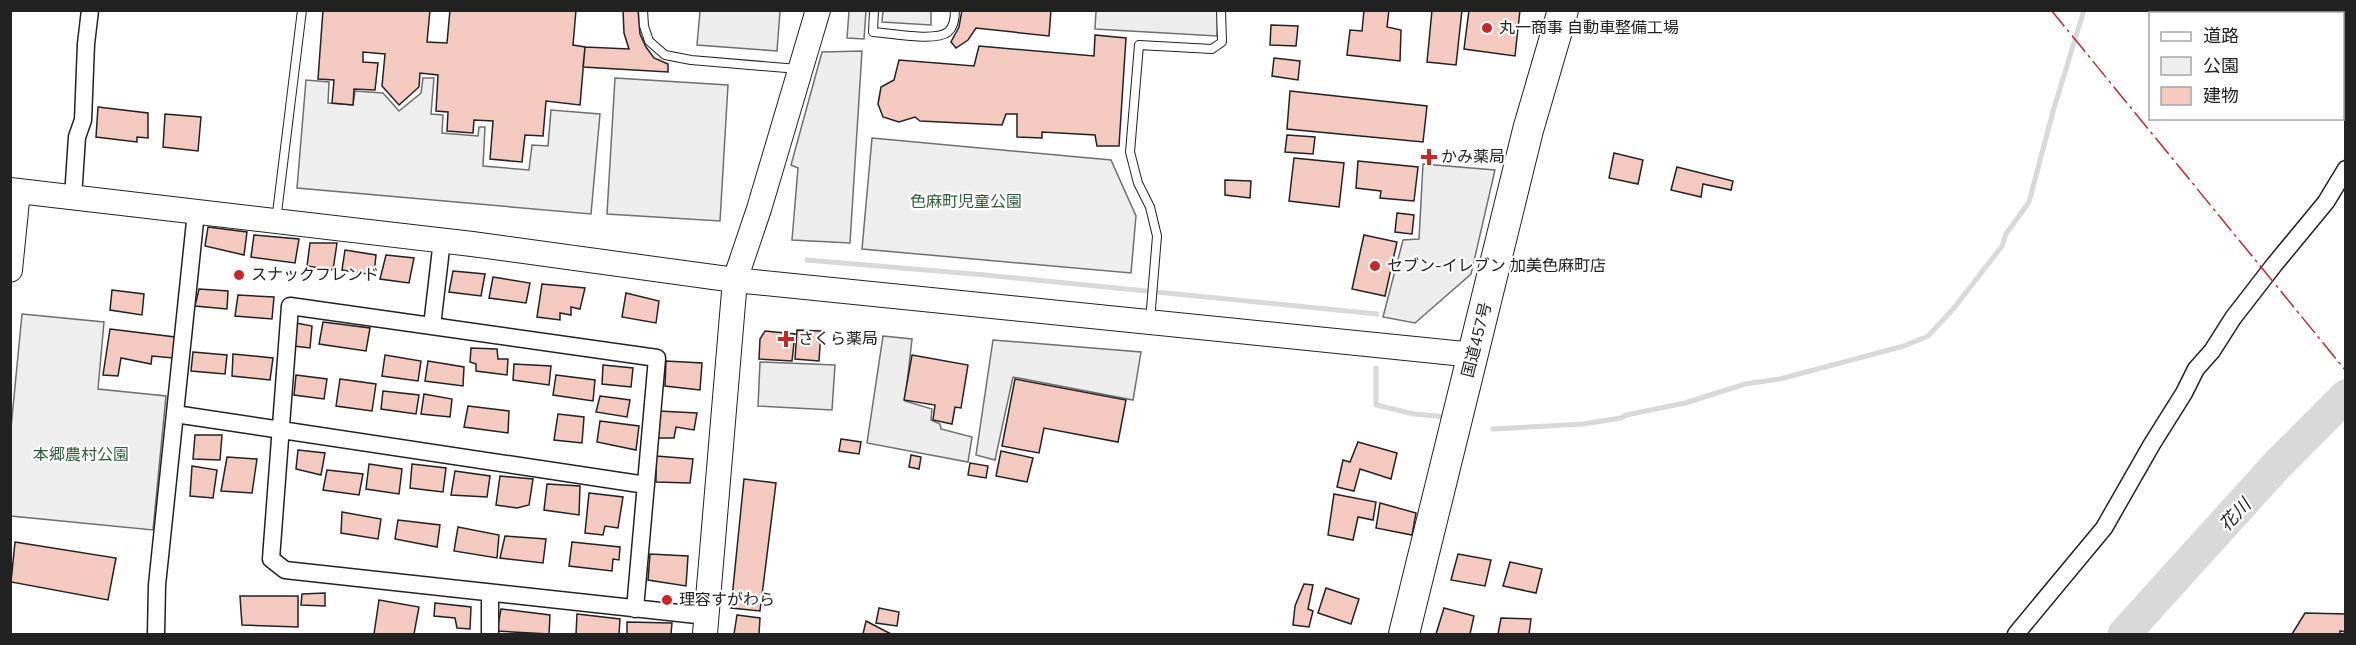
<svg xmlns="http://www.w3.org/2000/svg" width="2356" height="645" viewBox="0 0 2356 645" font-family="'Nunito Sans','Noto Sans JP',sans-serif">
<rect width="100%" height="100%" fill="#fff"/>
<path fill="#eee" stroke="#6f6f6f" stroke-width="1.5" d="M423,78h11l-3,36 12,1 -1,18 36,3 1,-9h6l-2,39 46,4 3,-25 16,1 3,-36 49,4 -9,100 -294,-26 9,-108 23,2 -1,21 25,2 2,-14 28,2 16,18 22,-18z
M872,138l239,22 25,56 -5,57 -269,-24z
M22,314l82,8 -6,67 68,7 -13,134 -142,-14v-88z"/>
<path fill="#ededed" stroke="#6f6f6f" stroke-width="1.5" d="M700,11h80l-3,40 -80,-6z
M849,11h17l-2,28 -17,-1z
M883,11h48v14l-49,-3z
M1096,11h122l-1,25 -122,-7z
M862,51l-12,192 -58,-3 6,-72 -7,-3 31,-113z
M615,78l113,7 -8,136 -113,-7z
M1423,164l72,6 -24,104 -56,49 -32,-6 20,-77 16,-1z
M883,336l29,3 -7,62 27,8 -1,11 9,4 1,5 31,8 -4,25 -101,-19z
M993,340l148,12 -8,48 -120,-23 -18,83 -19,-5z
M760,362l75,3 -3,45 -74,-4z"/>
<g fill="none" stroke-linecap="round" stroke-linejoin="round">
<path stroke="#d9d9d9" stroke-width="5" d="M807,260l178,15 392,39
M1376,368v37l38,9 33,3
M1493,429l90,-5 38,-6 5,-3 59,-12 60,-19 35,-5 124,-33 24,-10 26,-28 48,-62 4,-12 23,-32 25,-94 30,-98"/>
<path stroke="#d9d9d9" stroke-width="33" d="M2124,634l153,-169 69,-69"/>
</g>
<path fill="#f3c9c0" stroke="#222" stroke-width="1.5" d="M323,10h107l-3,32 20,1 3,-33h126l-3,35 12,2 -5,58 -34,-4 -3,35 -18,-1 -3,27 -32,-3 3,-38 -19,-1 -1,13 -26,-2 1,-19 -12,-1 2,-36 -18,-2 -1,14 -20,18 -17,-19 3,-32 -22,-2v10l15,1 -3,27 -21,-1 -1,16 -21,-2 2,-23 -16,-1z
M623,10h15l2,24 6,13 8,11 14,6v8l-85,-5 2,-20 44,2 -5,-16z
M962,10h89l-2,26 -73,-8 -8,12 -12,8 -5,-6 8,-15z
M1364,10h25l-2,17 14,3 -1,31 -53,-6 3,-25 12,1z
M1432,10h30l-6,55 -29,-3z
M1469,10h51l-5,46 -51,-7z
M1271,25l27,1 -2,20 -26,-1z
M1095,35l31,3 -7,108h-22l-2,-11 -53,-3v6l-25,-1v-23h-11l-4,11 -82,-4 -5,-4 -16,5 -16,-5 -5,-13 3,-17 13,-7 5,-20 75,6 5,-20 115,10z
M1274,58l26,3 -2,19 -26,-4z
M1290,91l137,15 -4,36 -136,-13z
M98,107l50,6v25l-11,-1v5l-41,-5z
M165,114l36,3 -3,34 -35,-4z
M1287,135l28,2 -2,17 -28,-2z
M1614,153l29,7 -5,24 -29,-6z
M1294,158l50,5 -5,44 -50,-6z
M1358,161l60,6 -4,34 -34,-3 1,-7 -25,-3z
M1677,167l56,14 -2,9 -28,-6 -2,13 -30,-7z
M1225,180l26,1 -1,17 -25,-3z
M1397,213l17,2 -2,19 -17,-2z
M208,227l39,5 -3,23 -39,-9z
M254,235l45,4 -4,24 -44,-6z
M1364,235l33,7 -12,54 -33,-7z
M310,243h27l-4,27 -26,-4z
M345,250l31,5 -2,20 -32,-5z
M386,255l28,3 -5,25 -29,-4z
M453,271l32,3 -4,22 -32,-4z
M493,277l37,6 -4,20 -37,-5z
M542,284l43,4 -5,21 -9,-2v8l-11,-2v7l-23,-3z
M199,289l29,2 -1,18 -32,-3z
M112,290l32,4 -2,21 -32,-5z
M626,293l33,8 -3,22 -34,-6z
M238,295l36,2 -2,22 -37,-3z
M323,322l47,6 -4,23 -47,-7z
M296,323l16,3 -2,22 -16,-2z
M110,329l65,8 -2,21 -21,-2 -1,8 -30,-6 -3,18 -15,-1z
M797,330l24,1 -2,30 -24,-2z
M765,331l30,3 -3,27 -33,-2 1,-20z
M471,348l26,1 1,10h10l-1,16 -31,-4v-7l-6,-2z
M193,352l34,3 -2,19 -34,-3z
M233,354l40,4 -3,22 -38,-4z
M385,355l36,6 -3,20 -36,-5z
M912,355l56,10 -7,43 -6,-1 -3,17 -19,-4 2,-15 -31,-5z
M428,361l36,6 -1,19 -38,-5z
M666,361l36,2 -2,27 -35,-4z
M514,364l37,2 -2,19 -36,-5z
M603,365l30,3 -2,19 -29,-3z
M296,375l31,4 -3,20 -30,-4z
M556,375l39,5 -2,21 -40,-6z
M340,379l36,5 -4,27 -36,-5z
M1015,379l111,21 -8,42 -74,-14 -5,25 -37,-7z
M383,391l36,4 -3,19 -35,-5z
M424,394l28,5 -2,18 -29,-3z
M600,396l30,4 -3,17 -31,-5z
M468,406l41,5 -1,22 -44,-6z
M659,411l38,2 -3,17 -18,-3 -2,11h-17z
M558,414l26,3 -2,26 -28,-3z
M600,421l39,5 -3,24 -39,-8z
M195,435h27l-2,25 -27,-1z
M841,439l20,3 -2,12 -20,-3z
M1358,442l39,11 -6,26 -31,-10 -6,22 -17,-4 6,-27 7,2z
M298,450l27,3 -4,22 -25,-6z
M1001,451l32,7 -6,24 -31,-6z
M911,455l10,2 -2,12 -10,-2z
M656,456l37,3 -3,24 -34,-1z
M227,457l30,2 -5,34 -31,-2z
M970,463l18,3 -2,12 -18,-3z
M369,464l33,5 -3,25 -33,-5z
M412,464l34,4 -3,24 -33,-4z
M192,466l25,4 -4,28 -23,-2z
M327,470l36,4 -4,21 -36,-5z
M455,471l35,5 -3,21 -36,-2z
M500,476l33,3 -4,26 -12,3 -21,-3z
M744,479l32,4 -16,128 -29,-3z
M547,484l33,2 -1,29 -35,-5z
M589,493l34,4 -5,31 -13,-2 -2,9 -18,-2z
M1334,494l42,8 -3,18 -15,-3 -5,23 -25,-5z
M1380,503l36,10 -4,22 -36,-7z
M342,512l39,7 -3,20 -37,-6z
M398,520l42,5 -3,22 -42,-8z
M458,527l41,8 -2,23 -43,-7z
M505,536l41,3 -3,24 -43,-5z
M15,542l101,16 -8,42 -97,-18z
M572,542l48,5 -1,13 -6,-1 -1,12 -43,-5z
M650,554l38,2 -2,30 -38,-6z
M1458,554l33,6 -6,26 -34,-6z
M1510,562l32,7 -6,24 -33,-7z
M1304,584l9,1 -5,24 5,2 -4,16 -16,-2 2,-19z
M1326,588l33,11 -8,25 -33,-11z
M325,593v13l-24,-1 1,-11z
M240,596h58v31l-56,-2z
M379,600l40,7 -5,27h-40z
M435,603l36,4 -1,22 -13,-1 -2,-10 -21,-2z
M879,608l20,4 -2,14 -21,-3z
M1444,608l30,8 -4,18h-34z
M501,609l49,6 -1,19 -52,-3z
M2305,613l41,1v18l-6,-1v3h-48z
M577,614l43,5 -1,15h-43z
M737,615l23,3 -1,16h-25z
M1501,618l30,1 -2,15h-31z
M866,621l25,13h-28z
M627,622l45,1 -1,11h-44z"/>
<g fill="none" stroke-linecap="round" stroke-linejoin="round">
<defs>
<path id="lane" d="M643,10l1,16 5,15 16,14 26,5 107,9
M874,10l-1,22c16,1 62,10 75,0 6,-5 7,-14 7,-22
M276,221l26,-211
M1150,321l7,-85 -7,-29 -12,-24 -8,-31 9,-107 73,4 10,-7 -1,-32"/>
<path id="street" d="M73,197l4,-60 6,-17 3,-76 4,-34
M432,326l10,-86
M175,414l471,71
M635,609l22,-251 -367,-52 -19,253 14,11 421,46
M156,634l1,-49 39,-373
M490,634v-41
M2016,634l88,-106 48,-84 32,-51 12,-24 16,-18 21,-33 41,-53 52,-63 20,-33"/>
<path id="secondary" d="M10,190l462,54 263,36 739,75
M10,270l8,-79
M705,634l30,-354 24,-71 59,-199"/>
<path id="highway" d="M1404,634l124,-504 35,-120"/>
</defs>
<use href="#lane" stroke="#222" stroke-width="10"/>
<use href="#street" stroke="#222" stroke-width="19"/>
<use href="#secondary" stroke="#222" stroke-width="26"/>
<use href="#highway" stroke="#222" stroke-width="32"/>
<use href="#lane" stroke="#fff" stroke-width="8"/>
<use href="#street" stroke="#fff" stroke-width="16"/>
<use href="#secondary" stroke="#fff" stroke-width="24"/>
<use href="#highway" stroke="#fff" stroke-width="30"/>
<path stroke="#c62828" stroke-width="1.5" stroke-dasharray="21 4.5 3 4.5" stroke-linecap="butt" d="M2051,10l295,361"/>
</g>
<g fill="#c62828" stroke="#fff" stroke-width="2">
<circle cx="1487" cy="28" r="6"/>
<path d="M1426 148h6v6h6v6h-6v6h-6v-6h-6v-6h6z"/>
<circle cx="1375" cy="266" r="6"/>
<circle cx="239" cy="275" r="6"/>
<path d="M783 330h6v6h6v6h-6v6h-6v-6h-6v-6h6z"/>
<circle cx="667" cy="600" r="6"/>
</g>
<g text-anchor="middle" dominant-baseline="central" stroke-width="4.5" stroke-linejoin="round" paint-order="stroke">
<g font-size="16" fill="#222" stroke="#fff" text-anchor="start">
<text x="1499" y="28">丸一商事 自動車整備工場</text>
<text x="1441" y="157">かみ薬局</text>
<text x="1387" y="266">セブン-イレブン 加美色麻町店</text>
<text x="251" y="275">スナックフレンド</text>
<text x="798" y="339">さくら薬局</text>
<text x="679" y="600">理容すがわら</text>
</g>
<g font-size="16" fill="#2f5e38" stroke="#fff">
<text x="966" y="202">色麻町児童公園</text>
<text x="81" y="455">本郷農村公園</text>
</g>
<g font-size="16" fill="#222" stroke="#fff">
<text transform="translate(1477 340) rotate(-76)">国道457号</text>
</g>
<g font-size="18" font-style="italic" fill="#222" stroke="#fff">
<text transform="translate(2235 515) rotate(-47)">花川</text>
</g>
</g>
<rect width="2356" height="645" fill="none" stroke="#222222" stroke-width="24"/>
<rect x="2149" y="12" width="195" height="108" fill="#ffffff" stroke="#a7a7a7" stroke-width="1.5"/>
<rect x="2161" y="32" width="30" height="9" fill="#ffffff" stroke="#a7a7a7" stroke-width="1.5"/>
<text x="2203" y="42" font-size="18" fill="#222222">道路</text>
<rect x="2161" y="57" width="30" height="18" fill="#eeeeee" stroke="#a7a7a7" stroke-width="1.5"/>
<text x="2203" y="72" font-size="18" fill="#222222">公園</text>
<rect x="2161" y="87" width="30" height="18" fill="#f3c9c0" stroke="#a7a7a7" stroke-width="1.5"/>
<text x="2203" y="102" font-size="18" fill="#222222">建物</text>
</svg>
